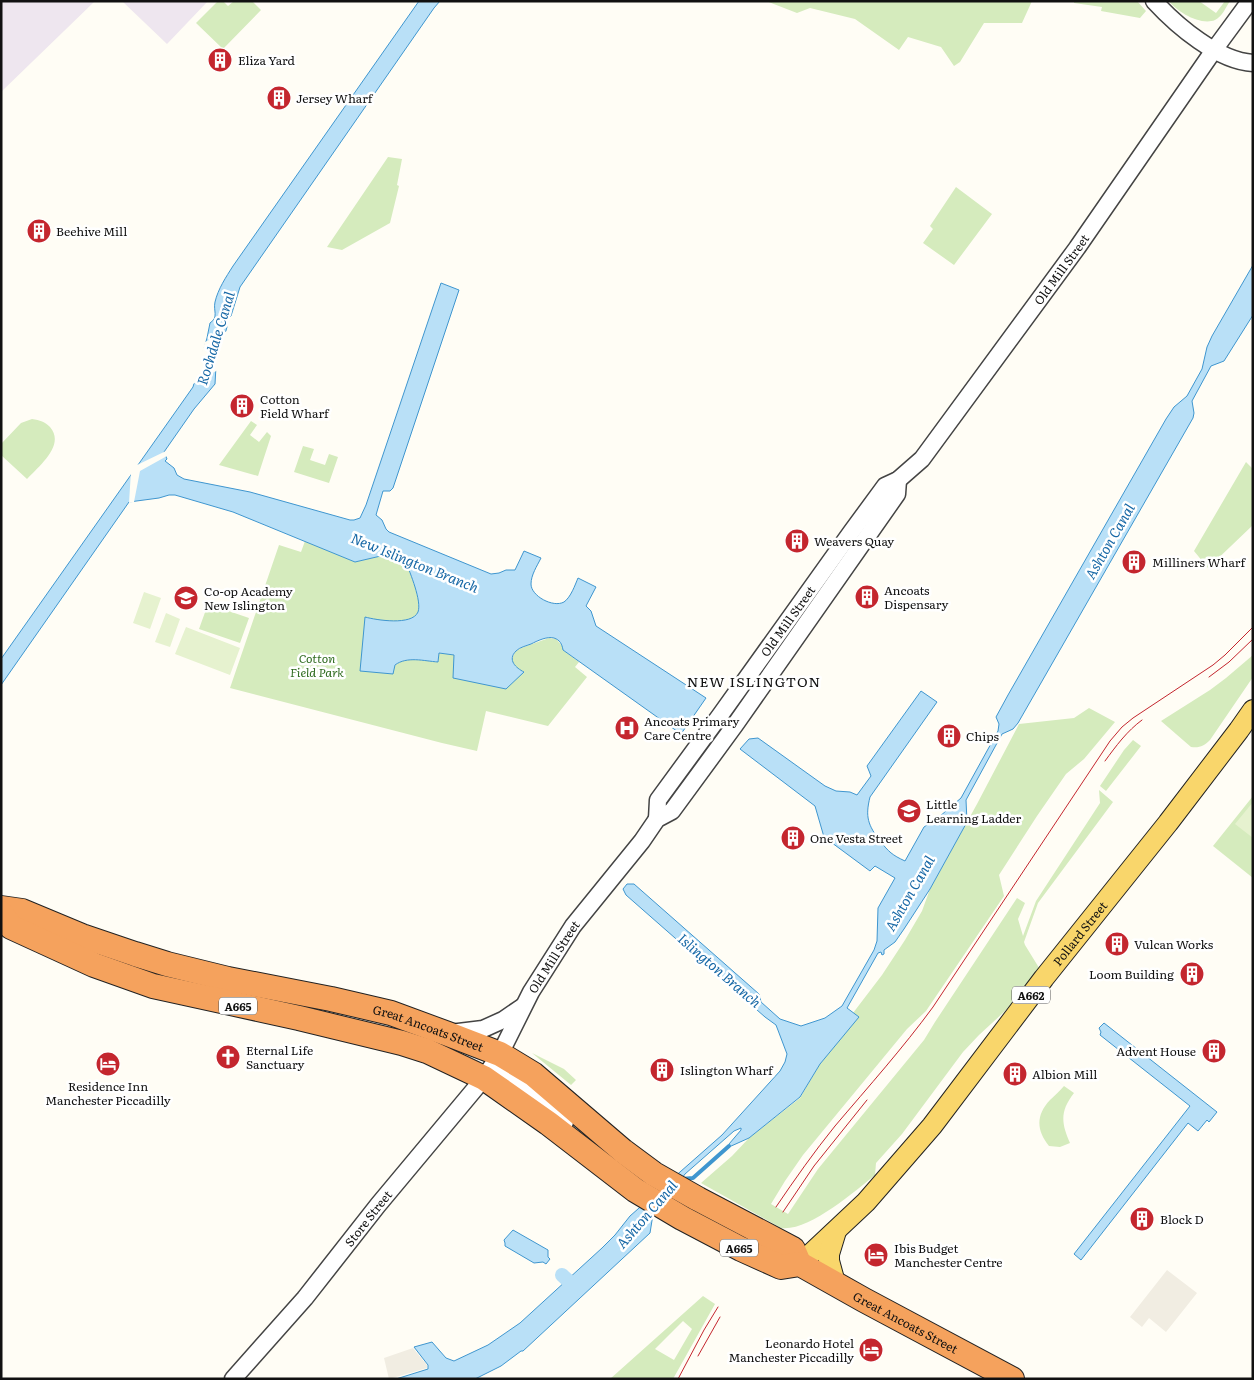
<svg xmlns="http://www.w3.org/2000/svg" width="1254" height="1380" viewBox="0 0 1254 1380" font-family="Literata,serif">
<rect width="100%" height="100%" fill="#fffdf5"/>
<path fill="#eee6ef" d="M1,1h94l-94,91z
M122,1h86l-41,43z"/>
<path fill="#d5ebbd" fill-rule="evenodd" d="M218,1h5l5,5 6,-5h18l9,9 -38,39 -27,-26z
M766,1h266l-10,22h-38l-24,39 -6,4 -13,-19 -33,-10 -9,13 -44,-31 -45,-11 -13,5z
M1074,1h63l9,10 -6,7 -39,-7 1,-4 -28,-4z
M1169,1h30l17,12 9,-12h5c-4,6 -8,16 -15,19 -14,6 -38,-8 -46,-19z
M388,157l14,2 -5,26 2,1 -9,37 -48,27 -15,-3z
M956,187l36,27 -38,51 -31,-22 10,-14 -3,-3z
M32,419c8,1 13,3 18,8 16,18 -12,40 -23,52l-26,-24v-11l20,-21z
M251,421l6,4 -7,10 9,7 8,-10 4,4 -13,40 -39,-11z
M303,446l11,3 -4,11 15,5 4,-11 9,3 -9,26 -35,-11z
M1246,462l7,7v56l-45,43 -14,-17z
M305,541l50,21 30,-7 21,7c4,11 16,39 12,50 -6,14 -42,8 -53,6l28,51c8,-15 30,-8 45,-7l1,-9 16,2 -2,23 71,-6 -6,-3 -5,-6 -1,-4 3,-7 6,-4 28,-10 7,1 2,2 4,5 1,4 16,12 -4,5 12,10 -39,49 -62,-15 -9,40 -35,-8 -212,-55 49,-143 22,7z
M208,604l41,14 -9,25 -41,-14z
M1253,655v22l-43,63c-6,6 -10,8 -19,7l-30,-26 49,-31 16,-12z
M1089,708l26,14 -31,37 -18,15 -29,42 -38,59 5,21 -78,115 -19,18 -104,126 -18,26 -14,23 17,10 30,-45 106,-129 11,-18 82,-124 8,5 -7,16 5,17 13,-35 64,-98 -1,-13 14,12 -75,101 -14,39 1,3 16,26 -37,41 -25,23 -16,17 -61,82 -26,29 -1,12c-21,17 -67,57 -94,53l-80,-45 31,-27 17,-18 51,-40 20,-34 38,-47 -5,-4 29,-38 23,-35 17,-29 8,-22 47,-85 42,-80 55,-6z
M1133,740l8,6 -35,45 -6,-5 24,-36z
M1253,796v82l-40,-32z
M532,1053l32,16 12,11 -5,5z
M1064,1086l10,7c-14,18 -13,30 -4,50l-10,4 -11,-1c-13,-16 -13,-31 1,-46 5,-5 10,-9 14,-14z
M703,1296l12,8 -42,75h-63zM683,1321l9,8 -18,31 -19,-11z"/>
<path fill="#e6f2cf" d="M144,592l17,6 -11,31 -17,-6z
M166,613l14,6 -10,28 -15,-5z
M186,627l54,21 -10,27 -55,-21z
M1253,802v36l-18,-14z"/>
<path fill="#f1ede2" d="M1167,1270l30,23 -31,39 -17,-14 -7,9 -12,-10z
M413,1348l14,17v3l-38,11 -5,-21z"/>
<path fill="#b9e0f7" stroke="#3f96cf" d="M419,1h21l-6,7 -194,279 -9,29c-5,3 -5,6 -4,11l-11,39 -1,18 -21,25 -30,43 3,7 -2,2 9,7 3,7 7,4 66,13 100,28h4l6,-2 6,-13 75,-222 18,7 -66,198 -3,3h-7l-7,24 6,5 4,9 3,3 102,42 8,-1 7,-3h9l9,-19 17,7c-4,8 -10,17 -10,26 0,12 22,24 33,18 7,-5 11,-17 14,-24l18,9 -10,19 5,5 5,15 110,72 -25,36 -118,-84c-1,-6 -3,-10 -9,-12 -7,-2 -17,3 -23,6 -5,2 -11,3 -15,7 -9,9 0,17 8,21l-18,17 -53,-11 1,-23 -15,-2 -1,9c-14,-1 -31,-6 -43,3l-2,9 -33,-3 5,-54c11,3 47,9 53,-5 4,-11 -8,-39 -12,-50l-21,-7 -30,7 -122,-50 -58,-17h-6l-10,3 -30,4 -128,183v-26l192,-272 14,-49 3,-15c9,-6 3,-12 5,-21 3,-13 11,-25 18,-36z
M1253,265v50l-29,46 -13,5 -19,35 2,12 -1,5 -175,305 -5,6 -11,5 -36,66 1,22 -37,67 -26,40 -9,13 -11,8v4l-2,1 -1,-3 -3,1 -31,55 12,9 -39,47 -20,33 -51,41 -20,9v-3l12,-14v-2l-7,3 -49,43 -6,8 -25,26 -4,25 -127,118h-2l-20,15 -26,13h-79l32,-10v-4l-14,-18 18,-5 14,16 8,3 34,-16 32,-22 82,-75 13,-13 15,-19 92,-81 58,-64 5,-9 2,-8 -11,-29 -11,-8 -139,-122 -3,-6 4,-5h7l125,110 2,8 19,17 21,7 24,-8 17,-12 32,-56 3,-9 1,-33 17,-30 -20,-12 -5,5 -46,-34 -9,-31 -75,-57 9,-10 9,-1 67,48 11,5 14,1 7,3 14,-19 -4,-10 54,-75 16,11 -67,95c-5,20 -2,28 10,44 9,11 12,14 25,20l19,-34 15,-10 22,-19 37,-67 1,-7 -3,-7 12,-22 158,-276 8,-12 13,-11 15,-27 5,-22 5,-11z
M1104,1023l113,89 -8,10 -2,-2 -9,11 -10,-8 -107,137 -7,-6 116,-148 -90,-71 1,-3 -2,-4z
M513,1230l35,20v7l2,2 -4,5 -3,-2 -9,1 -29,-17v-3l-1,-3z"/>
<path fill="#fffdf5" d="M229,330l-11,40 -27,15 14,-43z
M166,451l1,5 -27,15 -6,31 -5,1 2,-32 4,-7 2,1z"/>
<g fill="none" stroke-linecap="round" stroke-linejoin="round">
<path stroke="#3f96cf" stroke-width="4" d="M681,1179l12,-1 36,-32"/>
<path stroke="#b9e0f7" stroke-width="14" d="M562,1275l13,12"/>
<defs>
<g id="minor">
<path d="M1154,1c23,25 64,60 99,62"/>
<path id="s1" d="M657,819l1,-19 63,-86 131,-183 33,-45 13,-6 24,-21 155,-211 137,-198 36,-49"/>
<path d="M450,1033l33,-4 20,-9 19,-13"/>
<path d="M500,1054v13l5,8 60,47"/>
<path id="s2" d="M233,1379l72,-81 73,-93 106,-127 16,-24 31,-62 42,-66 69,-85 15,-22 15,-8 63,-86 162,-231 1,-14"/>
</g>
<g id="major">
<path id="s3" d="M800,1264l66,-62 66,-76 112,-148 124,-155 71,-93 14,-20"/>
<path d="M835,1283l-6,-22v-7l7,-23"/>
</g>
<g id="highway">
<path id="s4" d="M1,908l21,3 60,25 53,18 32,10 61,15 103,20 60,14 57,21 52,20 33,20 90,77 31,23 44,25 95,50 6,14"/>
<path id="s5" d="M1,913l10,14 83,38 59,21 146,32 103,25 25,8 57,27 10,7 54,38 87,67 47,28 59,31 40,18 19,-3 64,36 148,79"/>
</g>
</defs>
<use href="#minor" stroke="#444" stroke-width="19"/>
<use href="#major" stroke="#222" stroke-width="22"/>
<use href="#highway" stroke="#222" stroke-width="26"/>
<use href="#minor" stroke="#fff" stroke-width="16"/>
<use href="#major" stroke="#f9d66b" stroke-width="20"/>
<use href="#highway" stroke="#f5a25d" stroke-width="24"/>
<path stroke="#c4262e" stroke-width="1" d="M1209,677l20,-15 24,-23
M1105,761c11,-15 22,-30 37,-41
M776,1207c19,-28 38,-55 59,-81 34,-40 68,-78 98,-119l177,-266 12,-14 11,-9 80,-53 12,-10 28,-28
M783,1212l31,-46 53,-66
M698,1356l22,-39
M678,1379l26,-49 14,-23"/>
</g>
<defs>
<symbol id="building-disc" viewBox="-11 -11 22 22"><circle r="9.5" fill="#c4262e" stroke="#fff"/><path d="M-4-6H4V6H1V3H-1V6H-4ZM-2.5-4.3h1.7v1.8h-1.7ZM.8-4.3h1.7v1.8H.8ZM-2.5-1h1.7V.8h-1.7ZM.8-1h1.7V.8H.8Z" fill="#fff"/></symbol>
<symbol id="school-disc" viewBox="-11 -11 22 22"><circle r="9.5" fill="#c4262e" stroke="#fff"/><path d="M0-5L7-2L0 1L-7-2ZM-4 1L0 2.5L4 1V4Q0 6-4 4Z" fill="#fff"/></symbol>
<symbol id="hospital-disc" viewBox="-11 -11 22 22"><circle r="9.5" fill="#c4262e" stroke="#fff"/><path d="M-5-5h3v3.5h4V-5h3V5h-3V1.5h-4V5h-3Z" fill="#fff"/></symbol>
<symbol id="church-disc" viewBox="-11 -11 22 22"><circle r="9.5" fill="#c4262e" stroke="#fff"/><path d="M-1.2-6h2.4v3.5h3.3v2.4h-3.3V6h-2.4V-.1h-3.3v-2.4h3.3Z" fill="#fff"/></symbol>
<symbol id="hotel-disc" viewBox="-11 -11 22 22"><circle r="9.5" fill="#c4262e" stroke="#fff"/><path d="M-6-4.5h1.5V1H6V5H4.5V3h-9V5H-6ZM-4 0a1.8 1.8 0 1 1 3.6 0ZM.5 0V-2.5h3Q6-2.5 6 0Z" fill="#fff"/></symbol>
</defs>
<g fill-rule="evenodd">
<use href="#building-disc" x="206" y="46" width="28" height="28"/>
<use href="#building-disc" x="265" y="84" width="28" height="28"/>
<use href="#building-disc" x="25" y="217" width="28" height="28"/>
<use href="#building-disc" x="228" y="392" width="28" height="28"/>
<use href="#building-disc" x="783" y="527" width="28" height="28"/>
<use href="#building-disc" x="1120" y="548" width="28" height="28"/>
<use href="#building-disc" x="853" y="583" width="28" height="28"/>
<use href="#school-disc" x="172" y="584" width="28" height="28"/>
<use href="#hospital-disc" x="613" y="714" width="28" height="28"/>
<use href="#building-disc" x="935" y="722" width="28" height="28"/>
<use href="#school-disc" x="895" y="797" width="28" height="28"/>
<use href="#building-disc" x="779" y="824" width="28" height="28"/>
<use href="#building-disc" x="1103" y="930" width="28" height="28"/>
<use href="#building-disc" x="1178" y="960" width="28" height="28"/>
<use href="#building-disc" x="1200" y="1037" width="28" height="28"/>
<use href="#church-disc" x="214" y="1043" width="28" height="28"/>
<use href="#hotel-disc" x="94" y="1050" width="28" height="28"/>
<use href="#building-disc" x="648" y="1056" width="28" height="28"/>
<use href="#building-disc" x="1001" y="1060" width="28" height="28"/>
<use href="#building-disc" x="1128" y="1205" width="28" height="28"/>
<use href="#hotel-disc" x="862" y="1241" width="28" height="28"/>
<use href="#hotel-disc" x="857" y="1336" width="28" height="28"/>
</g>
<g text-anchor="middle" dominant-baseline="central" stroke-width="5" stroke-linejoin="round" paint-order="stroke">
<g fill="#fff" stroke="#585858" stroke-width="1">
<rect x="1012" y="986.5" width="38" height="17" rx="4"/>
<rect x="219" y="997.5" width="38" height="17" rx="4"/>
<rect x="720" y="1239.5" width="38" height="17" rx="4"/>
</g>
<g font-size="11" font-weight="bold" fill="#111">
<text x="1031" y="995">A662</text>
<text x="238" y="1006">A665</text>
<text x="739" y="1248">A665</text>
</g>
<g font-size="12" fill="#111" stroke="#fff" text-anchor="start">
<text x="238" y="60">Eliza Yard</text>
<text x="296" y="98">Jersey Wharf</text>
<text x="56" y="231">Beehive Mill</text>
<text x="260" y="399">Cotton<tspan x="260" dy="14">Field Wharf</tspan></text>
<text x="814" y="541">Weavers Quay</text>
<text x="1152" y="562">Milliners Wharf</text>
<text x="884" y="590">Ancoats<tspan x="884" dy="14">Dispensary</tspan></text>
<text x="204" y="591">Co-op Academy<tspan x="204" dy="14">New Islington</tspan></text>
<text x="644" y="721">Ancoats Primary<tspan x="644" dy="14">Care Centre</tspan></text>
<text x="966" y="736">Chips</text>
<text x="926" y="804">Little<tspan x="926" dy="14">Learning Ladder</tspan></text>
<text x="810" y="838">One Vesta Street</text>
<text x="1134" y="944">Vulcan Works</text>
<text x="1174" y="974" text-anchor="end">Loom Building</text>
<text x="246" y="1050">Eternal Life<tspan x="246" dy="14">Sanctuary</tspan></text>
<text x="1196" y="1051" text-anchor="end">Advent House</text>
<text x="680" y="1070">Islington Wharf</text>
<text x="1032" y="1074">Albion Mill</text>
<text x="108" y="1086" text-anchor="middle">Residence Inn<tspan x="108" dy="14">Manchester Piccadilly</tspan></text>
<text x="1160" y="1219">Block D</text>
<text x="894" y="1248">Ibis Budget<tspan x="894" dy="14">Manchester Centre</tspan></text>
<text x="854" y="1343" text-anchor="end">Leonardo Hotel<tspan x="854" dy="14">Manchester Piccadilly</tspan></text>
</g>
<g font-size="12" fill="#111" stroke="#fff">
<text stroke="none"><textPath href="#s1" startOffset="688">Old Mill Street</textPath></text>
<text stroke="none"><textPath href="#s1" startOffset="240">Old Mill Street</textPath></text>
<text stroke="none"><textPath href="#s3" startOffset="434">Pollard Street</textPath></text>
<text stroke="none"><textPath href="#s2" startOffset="532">Old Mill Street</textPath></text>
<text stroke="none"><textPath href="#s4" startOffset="445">Great Ancoats Street</textPath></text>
<text stroke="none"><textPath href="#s2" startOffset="210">Store Street</textPath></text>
<text stroke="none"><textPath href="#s5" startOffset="1009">Great Ancoats Street</textPath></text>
</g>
<g font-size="12" font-style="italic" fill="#2f6b1f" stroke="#fff">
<text x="317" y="658">Cotton<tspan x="317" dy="14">Field Park</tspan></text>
</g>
<g font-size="14" font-style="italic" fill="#1768a6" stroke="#fff">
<text transform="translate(215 338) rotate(-73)">Rochdale Canal</text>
<text transform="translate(1109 541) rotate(-60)">Ashton Canal</text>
<text transform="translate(415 562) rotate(22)">New Islington Branch</text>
<text transform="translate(909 893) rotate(-60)">Ashton Canal</text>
<text transform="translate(720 970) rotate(41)">Islington Branch</text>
<text transform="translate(646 1214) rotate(-49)">Ashton Canal</text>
</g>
<g font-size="14" letter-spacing="1" fill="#111" stroke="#fff">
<text x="754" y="681">NEW ISLINGTON</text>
</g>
</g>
<rect width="1254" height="1380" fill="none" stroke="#111111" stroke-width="5"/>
</svg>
